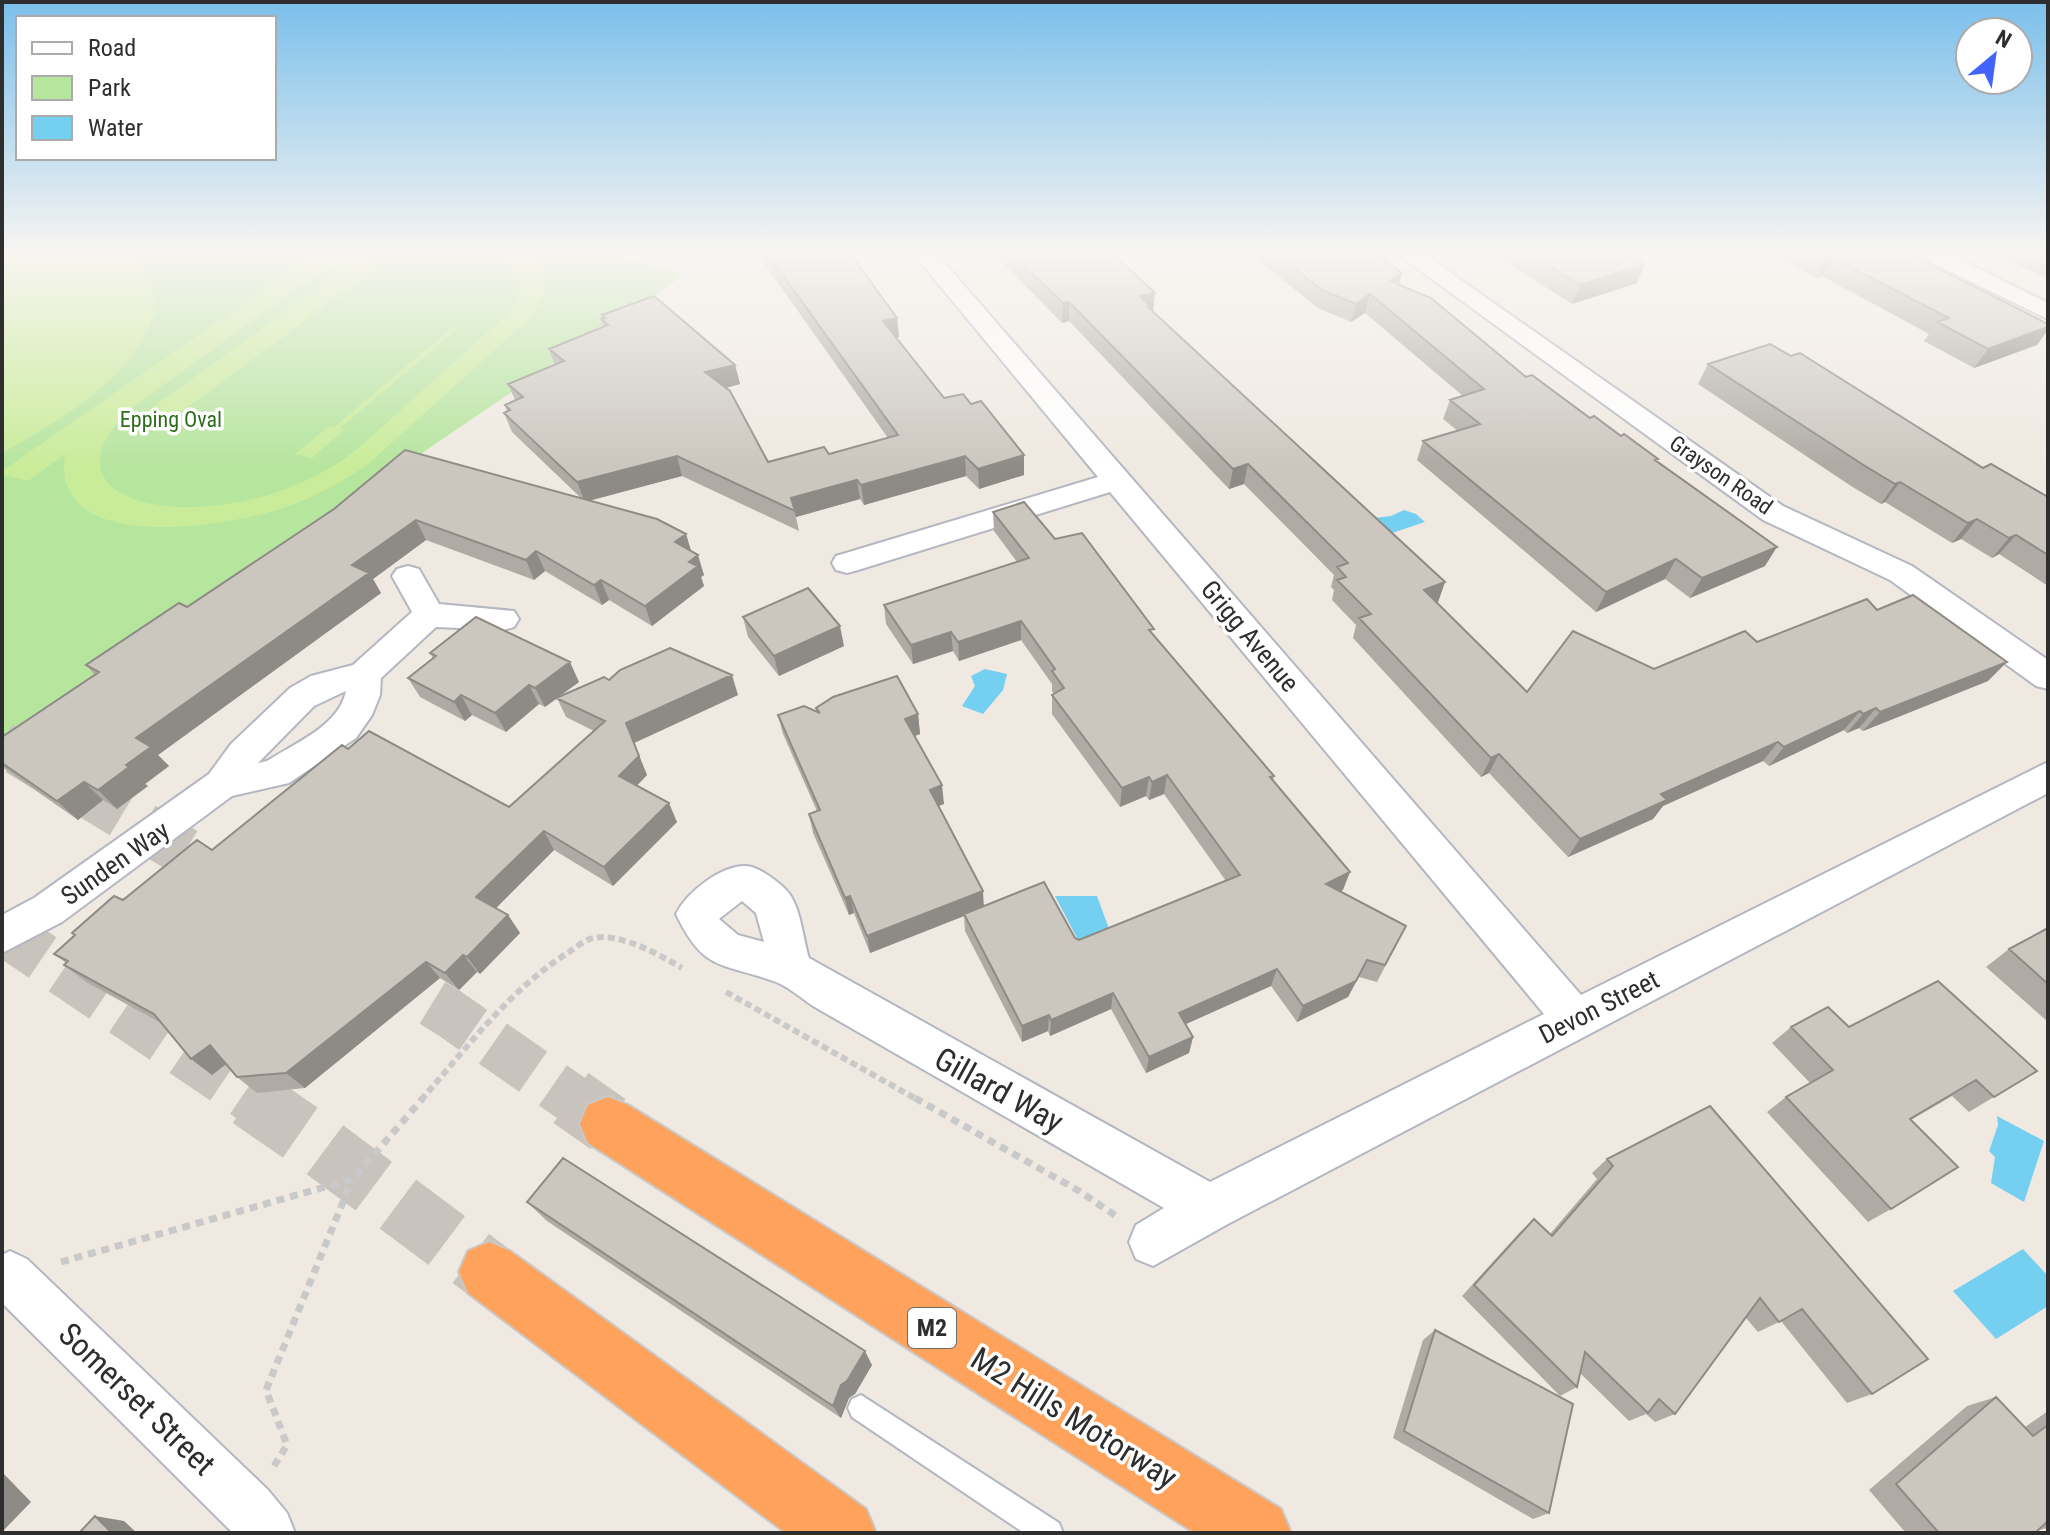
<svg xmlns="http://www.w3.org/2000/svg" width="2050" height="1535" viewBox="0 0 2050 1535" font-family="'Roboto Condensed',sans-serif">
<rect width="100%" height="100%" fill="#efe9e1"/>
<path fill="#b6e59e" d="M2,252h606l76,23 -682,463z"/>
<path fill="#c9ec9a" d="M2,252c21,0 43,0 64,0 48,0 81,-1 90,56 -22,72 -93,110 -154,145z
M318,252h61l-34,10 -35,17 -181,131c-71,71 1,100 70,97 42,-2 85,-14 122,-34 31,-16 55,-41 81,-64 34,-31 69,-62 104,-93l10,-12 6,-22 -12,-18 -23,-12 42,1c24,22 18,43 -1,67l-161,145c-27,18 -56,34 -87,44 -55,18 -231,47 -215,-55l-37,27 -26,-7v-3z
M356,261l24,4 -220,163 -28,-6z
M452,328l5,1 -117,99 4,2 -32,28 -17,-4 33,-27 5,1z"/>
<path fill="#75cff0" d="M1404,510l12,4 9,8 -39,13 -12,-17 17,-2z
M985,669l22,5 -4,16 -20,24 -21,-8 13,-20 -4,-10z
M1055,896h42l18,49 -28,12z
M1997,1116l47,25 -20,61 -33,-19 4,-26 -6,-6 9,-26z
M2023,1249l25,27v30l-52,33 -43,-48z"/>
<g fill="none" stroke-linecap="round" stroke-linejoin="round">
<path stroke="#c8c4bd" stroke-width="39" stroke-dasharray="39 19" stroke-linecap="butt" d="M2,741l19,12"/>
<path stroke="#c8c4bd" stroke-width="49" stroke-dasharray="49 24" stroke-linecap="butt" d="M18,751l218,132
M2,930l251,170
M370,965l79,48 125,87"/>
<path stroke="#c8c4bd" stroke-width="61" stroke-dasharray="61 30" stroke-linecap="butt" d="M250,1098l74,51 165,123
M571,1098l37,26"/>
<defs>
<path id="service" d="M861,1395l198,128 4,10h-39l-172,-116 -4,-9 4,-9z"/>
<path id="minor" d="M912,252h23l646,743 467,-233v31l-822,432 -73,41 -17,-7 -7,-17 7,-17 28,-17 -351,-202c-12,-8 -24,-19 -37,-24 -54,-20 -72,-9 -100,-68 10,-21 45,-49 70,-48 12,0 34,17 42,26 13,16 15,47 21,66l401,224 334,-168 -434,-522 -252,78 -11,3 -11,-3 -4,-7 4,-7 262,-79zM742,901l14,12 8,29 -26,-7 -19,-16z
M1395,252h26l362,254 129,60 136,94v29l-12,-3 -146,-106 -127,-60z
M1917,252h28l103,51v16l-128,-62z
M408,566l11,3 20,35 75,7 5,8 -5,8 -11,3 -67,-3 -55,51 -1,17 -8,20 -16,23 -67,45 -57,13 -170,126 -60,31v-38l32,-17 175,-124 22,-30 59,-56 21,-12 42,-11 59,-53 -20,-36 5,-7zM346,691c-7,35 -51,52 -79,70l-9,2 56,-57z
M10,1251l17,8 241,231 19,23 8,20h-62l-231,-230v-48z"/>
<path id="motorway" d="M608,1097l20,8 653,404 10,24h-96l-607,-390 -8,-19 8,-19z
M489,1242l21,9 356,258 10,24h-90l-318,-240 -9,-21 9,-21z"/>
</defs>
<use href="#service" stroke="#b4b7c1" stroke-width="4"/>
<use href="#minor" stroke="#b4b7c1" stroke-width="4"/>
<use href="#motorway" stroke="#c9c9c9" stroke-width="4"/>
<path stroke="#c9c9c9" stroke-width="6" stroke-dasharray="7 4" stroke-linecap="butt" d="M726,992l192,108
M421,1100c46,-52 88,-110 148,-148 6,-4 14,-11 21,-13 26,-9 70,16 92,29"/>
<path stroke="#c9c9c9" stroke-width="7" stroke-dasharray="8 6" stroke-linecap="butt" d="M915,1098l164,93 37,25
M61,1262l292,-83 70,-81
M274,1466l13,-21 -21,-55 86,-210"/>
<use href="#service" fill="#fff" fill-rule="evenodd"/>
<use href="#minor" fill="#fff" fill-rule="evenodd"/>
<use href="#motorway" fill="#ffa35c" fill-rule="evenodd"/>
</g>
<path fill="#afaba4" d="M686,252h21l-7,4z
M756,252h93l48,66 2,19h-3l48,61 80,77 -45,14 -13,-13 -102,29 -4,-6 -64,18 3,14 -117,-55 -93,24 97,34 5,17 13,24 -3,2 3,9 -52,40 -43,-26 -7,5 -57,-34 -11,9 -108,-40 -53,39 8,14 -223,162 11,11 -24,18 3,2 -31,23 -14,-9 -25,20 -76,-53v-30l93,-62 -9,-10 101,-58 147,-98 247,-11 -69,-66 -8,-19 3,-2 -2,-6 10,-5 -7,-16 47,-19 -6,-16 54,-22 -2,-8h2l-1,-4 133,50 5,19 -14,4 42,74 61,-8 59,-16z
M999,252h112l42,60 292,270 -7,20h-2l91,90 127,-23 223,-59 111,71 -125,50 -4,-3 -12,5 -3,-3 -75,36 -6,-5 -100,45 -10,13 -85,38 -79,-84 -8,4 -128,-139 3,-13 -24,-25 2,-10 -3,-3 3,-12 -90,-91 -15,5 -160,-168 -7,2 -63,-64z
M1248,252h125l29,21 -3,12 127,92 131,85 108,104 -75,32 -25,-19 -69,33 -179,-152 6,-19 35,-10 -15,-12 7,-19 13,-4 -98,-83 -14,9 -33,-14z
M1490,252h134l21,12 -8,19 -65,21z
M1767,252h139l131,93 -63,23 -50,-27 5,-7 -107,-58 -5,2z
M1990,252h58v26z
M1708,364l275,104 65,29v89l-49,-32 -7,4 -31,-19 -9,4 -67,-41 -4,2 -30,-18 -153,-102z
M993,512l62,27 98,97 121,140 -1,5 70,109 -3,1 66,35 -29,56 -18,-5 -11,20 -51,25 -26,-36 -86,38 8,13 -4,16 -43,20 -35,-64 -61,27 -2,-5 -26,11 -57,-111 -1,-15 -94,37 -16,-40 -5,2 -36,-82 -4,-19 8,-3 -34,-77 -5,-19 39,-3 -1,-4 102,6 2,20 -5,2 29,68 -5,2 45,100 95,34 147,-59 -62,-87 -15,6 -3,-4 -26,11 -68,-93v-19l2,-1 -2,-3v-7l-31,-44 -62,21 -6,-10 -40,13 -27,-40 -2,-19 133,-43 -23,-31z
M743,617l101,29 -65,30 -31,-39z
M430,653l149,29 -21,15 51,-17 129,15 -104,48 13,32 -10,10 40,37 -64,64 -59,-36 -58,58 12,7 12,18 -40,41 -3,-2 -18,18 -19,-12 -135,110 -48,5 -20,-16 -11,-13 -14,11 -51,-52 -75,-41 -22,-17 2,-2 -12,-9 69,-54 89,-50 136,-101 161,58 85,-76 -28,-14 -9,-19 -12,9 -6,-3 -33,28 -34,-17 -7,6 -45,-24 -12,-19 25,-20z
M2048,928v94l-62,-55 23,-18z
M1791,1027h58l188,44 -68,41 -17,-16 -41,24 -20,89 -23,13 -101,-110 19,-15 24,-14 -38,-40z
M1710,1106l162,288 -25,9 -66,-82 -23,11 -12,-14 -71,96 -20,8 -9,-8 -17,7 -49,-48 -3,14 -17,9 -98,-100 58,-64 14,-13 16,15 47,-55 -5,-6 15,-14z
M527,1202l345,163 -17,29 -6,4 -8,20 -294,-197z
M1435,1330l114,183 -16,6 -140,-81 30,-98z
M1996,1397l29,30 23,-16v117l-9,2 -4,3h-129l-37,-43 98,-84z"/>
<path fill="#8e8b86" d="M1833,258l-11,18 -5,2 11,-19z
M1645,264l-8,19 -65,21 8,-19z
M1402,273l-5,18 -7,-10z
M1155,293l-2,19h-2l-11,-16z
M1370,294l-5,19 -14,9 5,-18z
M1069,302v19l-7,2 1,-20z
M897,318l2,19 -14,3 -2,-19z
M2048,327v3l-11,15 -63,23 14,-19z
M735,365l5,19 -30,8 -5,-20z
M1024,455v20l-45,14 -1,-20z
M677,456l5,20 -97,26 -8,-20z
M965,456l1,20 -102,29 -3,-20z
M1248,464l-4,20 -15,5 4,-20z
M857,480l3,19 -64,18 -5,-19z
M1900,482l-15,20 -4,2 14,-20z
M1977,519l-16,20 -9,4 16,-20z
M416,520l10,20 -53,39 8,14 -223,162 11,11 -24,18 3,2 -31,23 -19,-19 28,-25 10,-27 216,-173z
M686,534l6,20 -17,-12z
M2016,535l-17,19 -7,4 17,-20z
M1777,547l-12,19 -75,32 12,-20z
M536,551l9,20 -11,9 -8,-20z
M698,555l6,20 -3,2 3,9 -52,40 -7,-20 44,-44z
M1676,559l-11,20 -69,33 10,-20z
M601,580l8,20 -7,5 -8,-20z
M1445,582l-7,20 -21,8 7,-20z
M1021,621v19l-62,21 -1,-19z
M840,626l4,20 -65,30 -5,-20z
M951,632l2,19 -40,13 -2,-19z
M570,662l9,20 -34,25 -10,-19z
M2007,662l-19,19 -125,50 17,-19z
M732,675l6,20 -104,48 13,32 -19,20 -9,-19 7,-53z
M529,685l10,19 -33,28 -11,-19z
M461,695l11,20 -7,6 -11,-19z
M1876,708l-17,20 -12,5 16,-19z
M1860,711l-16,19 -75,36 15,-19z
M918,714l2,20 -12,4 -3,-19z
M1778,742l-15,19 -100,45 -10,13 -85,38 12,-18 81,-45z
M1499,754l-10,19 -8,4 10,-19z
M1167,775l-3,19 -15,6 3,-18z
M1149,777l-3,19 -26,11 2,-19z
M84,782l19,18 -25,20 -21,-19z
M942,785l2,19 -12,4 -2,-18z
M669,803l8,19 -64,64 -9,-19z
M544,831l10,19 -65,65 -13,-18z
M1350,872l-7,18 -23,12 6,-18z
M983,891l1,18 -20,5v2l-94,37 -3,-17z
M850,896l4,17 -5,2 -4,-17z
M508,915l12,18 -40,41 -13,-17z
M463,955l14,17 -18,18 -14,-17z
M1367,960l-19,37 -51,25 6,-16z
M426,962l14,16 -135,110 -19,-15z
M1277,969l-6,17 -96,43 4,-16z
M1113,993l-2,16 -61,27 1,-16z
M1049,1015l-1,16 -26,11v-16z
M1193,1037l-4,16 -43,20 3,-16z
M210,1045l20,16 -18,14 -21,-16z
M865,1351l7,14 -17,29 -6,4 -8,20 -8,-12 8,-21z
M2,1472l29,30 -29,30z
M95,1516l29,5 13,12h-25z"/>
<path fill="#cbc7bf" stroke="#8e8b86" stroke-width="2" d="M766,252h83l48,66 -14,3 61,77 19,-4 8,10 10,-3 43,54 -46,14 -13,-13 -104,29 -4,-5 -66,18 4,13 -118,-55 -100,26 -73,-69 6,-3 -5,-5 18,-8 -15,-13 56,-23 -15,-12 59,-24 -7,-6 4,-1 -3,-3 52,-19 81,69 -30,7 25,19 38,71 56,-15 5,7 69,-19z
M1010,252h101l44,41 -15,3 11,11h-3l297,275 -21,8 103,102 46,-61 81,38 91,-38 12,11 110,-43 10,11 36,-15 94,67 -127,50 -4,-4 -13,6 -3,-3 -76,36 -6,-5 -117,52 6,6 -87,39 -81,-85 -8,4 -132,-140 12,-4 -34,-34 9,-3 -9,-10 11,-4 -100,-99 -15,5 -164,-167 -6,1z
M1274,252h99l29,21 -12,8 41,17 95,79 6,-2 58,43 4,-2 27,20 3,-2 34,25 -3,1 122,87 -75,31 -26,-19 -70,33 -183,-151 57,-17 -30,-24 34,-11 -114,-95 -14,10 -34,-14z
M1526,252h98l21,12 -65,21z
M1813,252h93l142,72v3l-60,22 -51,-27 12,-4 -116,-60 -5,1z
M1770,344l21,12 9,-3 183,115 8,-4 57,33v58l-32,-20 -7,3 -32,-19 -9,4 -68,-41 -5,2 -30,-18 -157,-102z
M405,450l252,69 29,15 -11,8 23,13 -9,7 9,4 -53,40 -44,-26 -7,5 -58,-34 -10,9 -110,-40 -64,45 17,8 -233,165 15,9 -25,18 3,2 -31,23 -14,-8 -27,19 -55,-38v-26l97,-65 -13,-7 93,-62 8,4 147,-98z
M1024,502l31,37 27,-6 72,96 -5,1 125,146 -4,1 80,95 -24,12 80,42 -21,39 -18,-5 -11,21 -53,25 -26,-37 -98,44 14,24 -44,20 -36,-64 -62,27 -2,-5 -27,11 -58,-112 80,-32 31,56 4,2 161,-65 -73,-100 -15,7 -3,-5 -27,11 -70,-93 12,-7 -12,-17 3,-2 -34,-48 -63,21 -7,-10 -40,13 -27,-40 145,-47 -36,-46z
M808,588l32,38 -66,30 -31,-39z
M476,617l94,45 -35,26 -6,-3 -34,28 -34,-18 -7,7 -46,-24 28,-22 -6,-3z
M670,648l62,27 -106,48 13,33 -20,20 50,27 -65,64 -60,-36 -68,66 32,18 -41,42 -4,-2 -18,18 -19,-11 -140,111 -49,4 -27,-32 -19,14 -37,-45 -90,-49 4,-4 -14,-7 21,-19 -3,-2 42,-37 9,4 74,-60 15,10 130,-105 6,4 21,-18 140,76 96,-86 -49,-23 48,-21 5,3 11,-10z
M897,676l21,38 -13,5 37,66 -12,5 53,101 -116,45 -17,-40 -5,2 -36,-84 11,-4 -42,-95 26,-9 16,7 -4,-5 17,-11z
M2048,928v56l-39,-35z
M1938,981l99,90 -43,26 -18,-17 -66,39 48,48 -67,42 -105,-112 47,-27 -42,-43 37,-20 21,20z
M1710,1106l218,253 -56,35 -70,-85 -23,13 -19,-24 -85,116 -16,-15 -11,14 -63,-61 -8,35 -103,-102 60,-66 18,17 61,-70 -6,-7z
M563,1158l302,193 -18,30 -6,4 -8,21 -306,-204z
M1435,1330l138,74 -24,109 -145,-82z
M1996,1397l37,39 15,-11v96l-13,12h-96l-43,-49z
M95,1516l17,17h-33z"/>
<linearGradient id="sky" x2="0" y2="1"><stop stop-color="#7abfeb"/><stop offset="0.54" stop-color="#f8f5f2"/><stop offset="1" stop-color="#f8f5f2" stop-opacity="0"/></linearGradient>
<rect width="2050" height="467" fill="url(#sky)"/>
<g text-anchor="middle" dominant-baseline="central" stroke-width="7" stroke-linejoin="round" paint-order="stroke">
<g font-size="22" fill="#2c6e1b" stroke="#fff">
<text x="171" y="419">Epping Oval</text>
</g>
<g font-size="22" fill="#2e2e2e" stroke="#fff">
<text transform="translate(1721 475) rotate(35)">Grayson Road</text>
</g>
<rect fill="#fff" stroke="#6d6d6d" stroke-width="2" x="908" y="1308" width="48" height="40" rx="6"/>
<g font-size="24" font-weight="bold" fill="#2e2e2e">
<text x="932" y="1328">M2</text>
</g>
<g font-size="26" fill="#2e2e2e" stroke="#fff">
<text transform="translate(1250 636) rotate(50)">Grigg Avenue</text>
<text transform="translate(115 863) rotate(-35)">Sunden Way</text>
<text transform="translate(1599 1007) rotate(-27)">Devon Street</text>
</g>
<g font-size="32" fill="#2e2e2e" stroke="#fff">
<text transform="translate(999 1090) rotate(29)">Gillard Way</text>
<text transform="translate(137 1399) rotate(44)">Somerset Street</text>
<text transform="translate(1074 1418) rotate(32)">M2 Hills Motorway</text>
</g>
</g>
<rect width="2050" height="1535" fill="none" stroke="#2e2e2e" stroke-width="8"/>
<rect x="16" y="16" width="260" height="144" fill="#ffffff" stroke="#ababab" stroke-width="2"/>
<rect x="32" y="42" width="40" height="12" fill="#ffffff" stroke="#ababab" stroke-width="2"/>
<text x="88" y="56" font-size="24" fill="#2e2e2e">Road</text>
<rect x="32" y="76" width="40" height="24" fill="#b6e59e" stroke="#ababab" stroke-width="2"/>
<text x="88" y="96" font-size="24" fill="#2e2e2e">Park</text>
<rect x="32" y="116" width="40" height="24" fill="#75cff0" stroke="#ababab" stroke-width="2"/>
<text x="88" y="136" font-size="24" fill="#2e2e2e">Water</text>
<g transform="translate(1994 56) rotate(29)"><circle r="38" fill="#ffffff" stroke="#ababab" stroke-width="2"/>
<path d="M0-6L14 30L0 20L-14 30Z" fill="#4264fb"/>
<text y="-12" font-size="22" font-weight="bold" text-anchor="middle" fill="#2e2e2e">N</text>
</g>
</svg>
